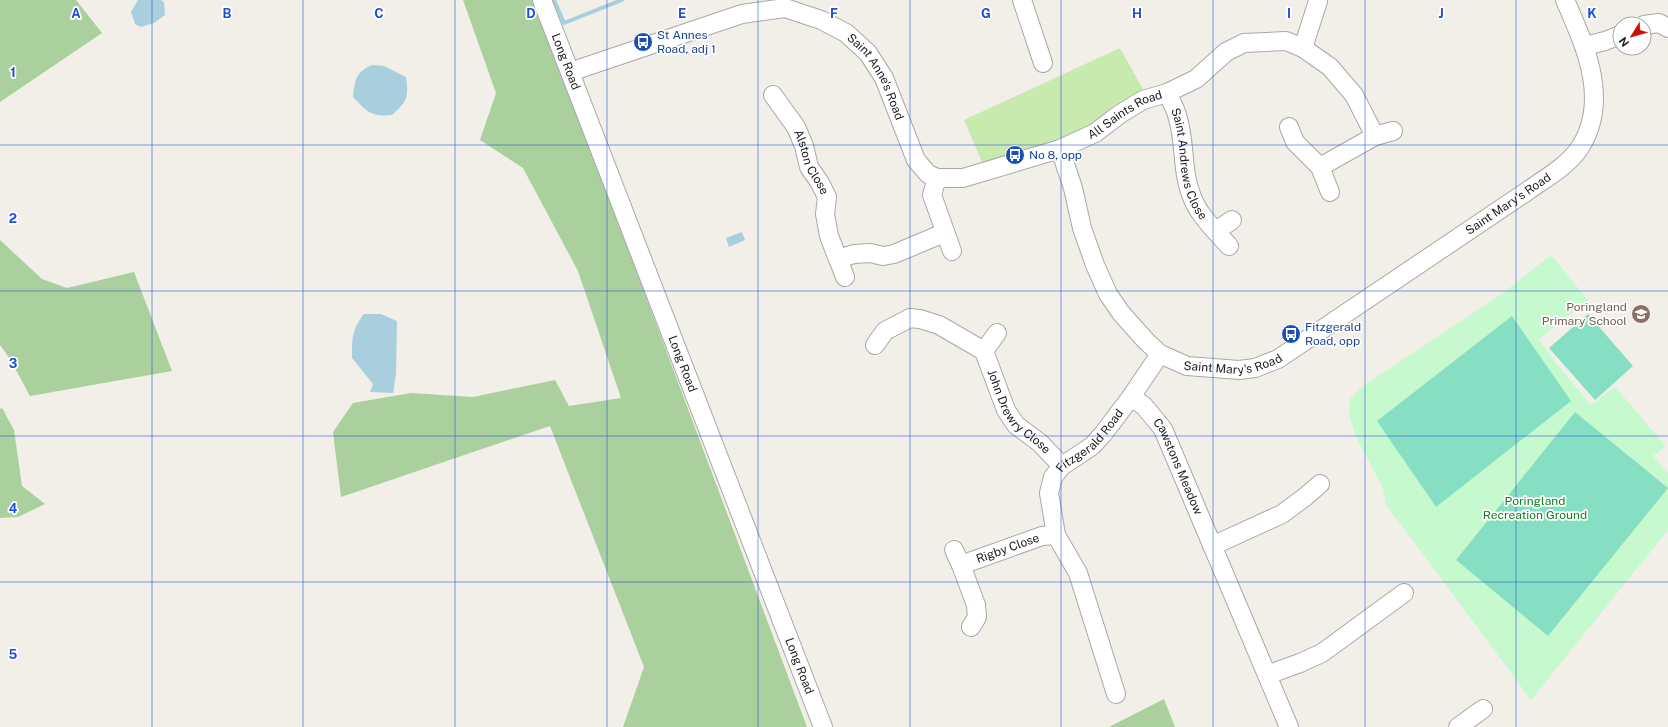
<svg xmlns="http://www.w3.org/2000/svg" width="1668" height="727" viewBox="0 0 1668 727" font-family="'Public Sans',sans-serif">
<rect width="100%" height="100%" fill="#f1efe8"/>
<path fill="#c8eaaf" d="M1120,48l23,41 -30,17 -15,15 -35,18 -52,16 -29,7 -18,-42z"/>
<path fill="#a9d09d" d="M0,0h76l26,33 -102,69z
M463,0h72l272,727h-184l21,-60 -94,-241 -209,71 -8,-65 20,-29 58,-10 62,4 82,-17 14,26 52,-8 -43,-127 -55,-103 -43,-28 16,-47z
M0,240l42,39 25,9 67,-16 38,99 -142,25 -20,-37 -10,-14z
M2,408l12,22 8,56 23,18 -27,13 -18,1v-109z
M1164,699l11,28h-66z"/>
<path fill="#c7f9ce" d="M1551,255l37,45 -49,39 17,24 35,42 24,-18 51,59 -13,10 15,17v57l-137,170 -111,-150 -34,-45 -3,-17 -27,-51 -7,-23 1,-15 13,-13 140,-93z"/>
<path fill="#87dfc3" d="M1588,314l45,52 -38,34 -46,-52z
M1512,316l59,85 -135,106 -59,-86z
M1575,412l93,76 -120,148 -92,-76z"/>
<path fill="#a9cfde" d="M138,0h23l3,2 1,13 -11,8 -13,4 -6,-3 -4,-12z
M372,65l12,1 22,11c3,20 1,25 -14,38 -21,2 -25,-3 -39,-18 2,-16 2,-25 19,-32z
M742,232l3,8 -16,7 -3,-9z
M364,314h17l16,7 -1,53 -3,19 -23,-1 3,-8 -21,-26c0,-19 0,-29 12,-44z"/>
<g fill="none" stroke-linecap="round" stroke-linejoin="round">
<path stroke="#a9cfde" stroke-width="4" d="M554,0l10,23 58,-23"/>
<defs>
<g id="minor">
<path id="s1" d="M542,0l281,727"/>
<path d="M1022,0l21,63"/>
<path d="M1644,25l15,-2 9,5"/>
<path d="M1585,46l20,-5 15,-6"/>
<path d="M1303,48l15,-47"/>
<path id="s2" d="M570,72l172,-58 43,-6 36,12 25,13 22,20 16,25 32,82 12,14 9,4h26l97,-29 35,-16 25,-19 23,-14 24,-7 29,-14 30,-27 18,-9 42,-2 17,7 27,19 24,28 21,41 -55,31 -25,-25 -6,-15"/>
<path id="s3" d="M1167,93c3,7 8,14 10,22 9,27 4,56 15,82 7,19 24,34 37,49"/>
<path id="s4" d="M773,95l23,32 8,19 5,21 11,16 7,14 -2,17 4,22 16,41"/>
<path d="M1375,136l18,-5"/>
<path id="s5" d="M1060,149l13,39 9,40 13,37 13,29 13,19 25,28 14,13 27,12 52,4 16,-2 23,-9 251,-169c17,-12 38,-24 50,-41 32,-48 6,-103 -14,-149"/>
<path d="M1320,167l10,25"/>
<path d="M937,178l-5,17 20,56"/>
<path d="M1216,231l16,-11"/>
<path d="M838,259l16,-5 16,-1 13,3 11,-2 50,-21"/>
<path id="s6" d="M875,345l10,-14 25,-13 10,1 19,6 45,26 22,59 10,15 24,18 22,23"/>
<path d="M984,351l13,-18"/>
<path id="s7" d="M1131,397l13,9 19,23 126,298"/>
<path d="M1212,546l70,-32 23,-17 15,-13"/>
<path d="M954,550l7,15"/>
<path id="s8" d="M971,627l6,-10 -1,-12 -15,-40 81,-29 14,-1"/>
<path d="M1267,675l33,-12 22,-10 82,-60"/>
<path id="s9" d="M1116,694l-38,-121 -22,-38 -7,-42 4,-16 9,-11 30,-20 11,-12 28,-37 29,-43"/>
<path d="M1458,727l25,-18"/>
</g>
</defs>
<use href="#minor" stroke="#a8a8a8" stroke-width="20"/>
<use href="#minor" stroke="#fff" stroke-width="18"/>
</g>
<path fill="none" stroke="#1d4ed8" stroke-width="1" stroke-opacity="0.55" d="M152,0v727M303,0v727M455,0v727M607,0v727M758,0v727M910,0v727M1061,0v727M1213,0v727M1365,0v727M1516,0v727M0,145h1668M0,291h1668M0,436h1668M0,582h1668"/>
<defs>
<symbol id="bus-disc" viewBox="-11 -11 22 22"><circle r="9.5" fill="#1a4fb4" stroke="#fff"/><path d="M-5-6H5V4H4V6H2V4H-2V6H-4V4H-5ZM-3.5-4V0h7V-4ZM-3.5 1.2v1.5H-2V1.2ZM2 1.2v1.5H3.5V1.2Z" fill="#fff"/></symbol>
<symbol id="school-disc" viewBox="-11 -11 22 22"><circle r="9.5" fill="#8d6e63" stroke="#fff"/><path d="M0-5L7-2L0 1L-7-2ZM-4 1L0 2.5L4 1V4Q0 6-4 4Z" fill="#fff"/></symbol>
</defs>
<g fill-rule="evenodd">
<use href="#bus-disc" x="632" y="31" width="22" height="22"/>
<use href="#bus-disc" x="1004" y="144" width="22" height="22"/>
<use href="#school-disc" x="1630" y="303" width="22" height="22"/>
<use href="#bus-disc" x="1280" y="323" width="22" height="22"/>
</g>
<g text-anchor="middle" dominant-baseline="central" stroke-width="3.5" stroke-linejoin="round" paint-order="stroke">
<g font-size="12" fill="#164399" stroke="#fff" text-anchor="start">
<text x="657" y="35">St Annes<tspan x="657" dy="14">Road, adj 1</tspan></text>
<text x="1029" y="155">No 8, opp</text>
<text x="1305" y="327">Fitzgerald<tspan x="1305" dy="14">Road, opp</tspan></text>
</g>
<g font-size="12" fill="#212121" stroke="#fff">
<text stroke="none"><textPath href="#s1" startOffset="66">Long Road</textPath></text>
<text stroke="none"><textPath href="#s2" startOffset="345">Saint Anne's Road</textPath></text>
<text stroke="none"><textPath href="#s2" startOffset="668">All Saints Road</textPath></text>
<text stroke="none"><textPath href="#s4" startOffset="78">Alston Close</textPath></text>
<text stroke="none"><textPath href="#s3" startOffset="75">Saint Andrews Close</textPath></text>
<text stroke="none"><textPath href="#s5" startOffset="633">Saint Mary's Road</textPath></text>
<text stroke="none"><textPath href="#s5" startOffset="309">Saint Mary's Road</textPath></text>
<text stroke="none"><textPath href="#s1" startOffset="390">Long Road</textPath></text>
<text stroke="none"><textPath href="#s6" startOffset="199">John Drewry Close</textPath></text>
<text stroke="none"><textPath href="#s9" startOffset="282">Fitzgerald Road</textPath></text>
<text stroke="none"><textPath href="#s7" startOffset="86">Cawstons Meadow</textPath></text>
<text stroke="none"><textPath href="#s8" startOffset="116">Rigby Close</textPath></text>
<text stroke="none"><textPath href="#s1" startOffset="714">Long Road</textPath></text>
</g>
<g font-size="12" fill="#785e54" stroke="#fff" text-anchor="end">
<text x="1627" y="307">Poringland<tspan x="1627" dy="14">Primary School</tspan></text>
</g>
<g font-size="12" fill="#0d811e" stroke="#fff">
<text x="1535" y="501">Poringland<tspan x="1535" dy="14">Recreation Ground</tspan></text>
</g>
</g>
<g font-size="13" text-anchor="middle" font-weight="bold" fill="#1d4ed8" stroke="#fff" stroke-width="3.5" stroke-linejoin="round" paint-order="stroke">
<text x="76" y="18">A</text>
<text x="227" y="18">B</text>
<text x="379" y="18">C</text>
<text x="531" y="18">D</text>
<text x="682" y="18">E</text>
<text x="834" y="18">F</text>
<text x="986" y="18">G</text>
<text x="1137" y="18">H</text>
<text x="1289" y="18">I</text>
<text x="1441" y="18">J</text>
<text x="1592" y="18">K</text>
<text x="13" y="77">1</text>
<text x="13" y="223">2</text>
<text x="13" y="368">3</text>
<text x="13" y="513">4</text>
<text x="13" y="659">5</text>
</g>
<g transform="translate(1632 36) rotate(233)"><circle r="19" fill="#ffffff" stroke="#a6a6a6"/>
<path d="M0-3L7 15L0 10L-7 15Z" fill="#d10f02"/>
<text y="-6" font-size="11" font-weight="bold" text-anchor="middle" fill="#212121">N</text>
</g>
</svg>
